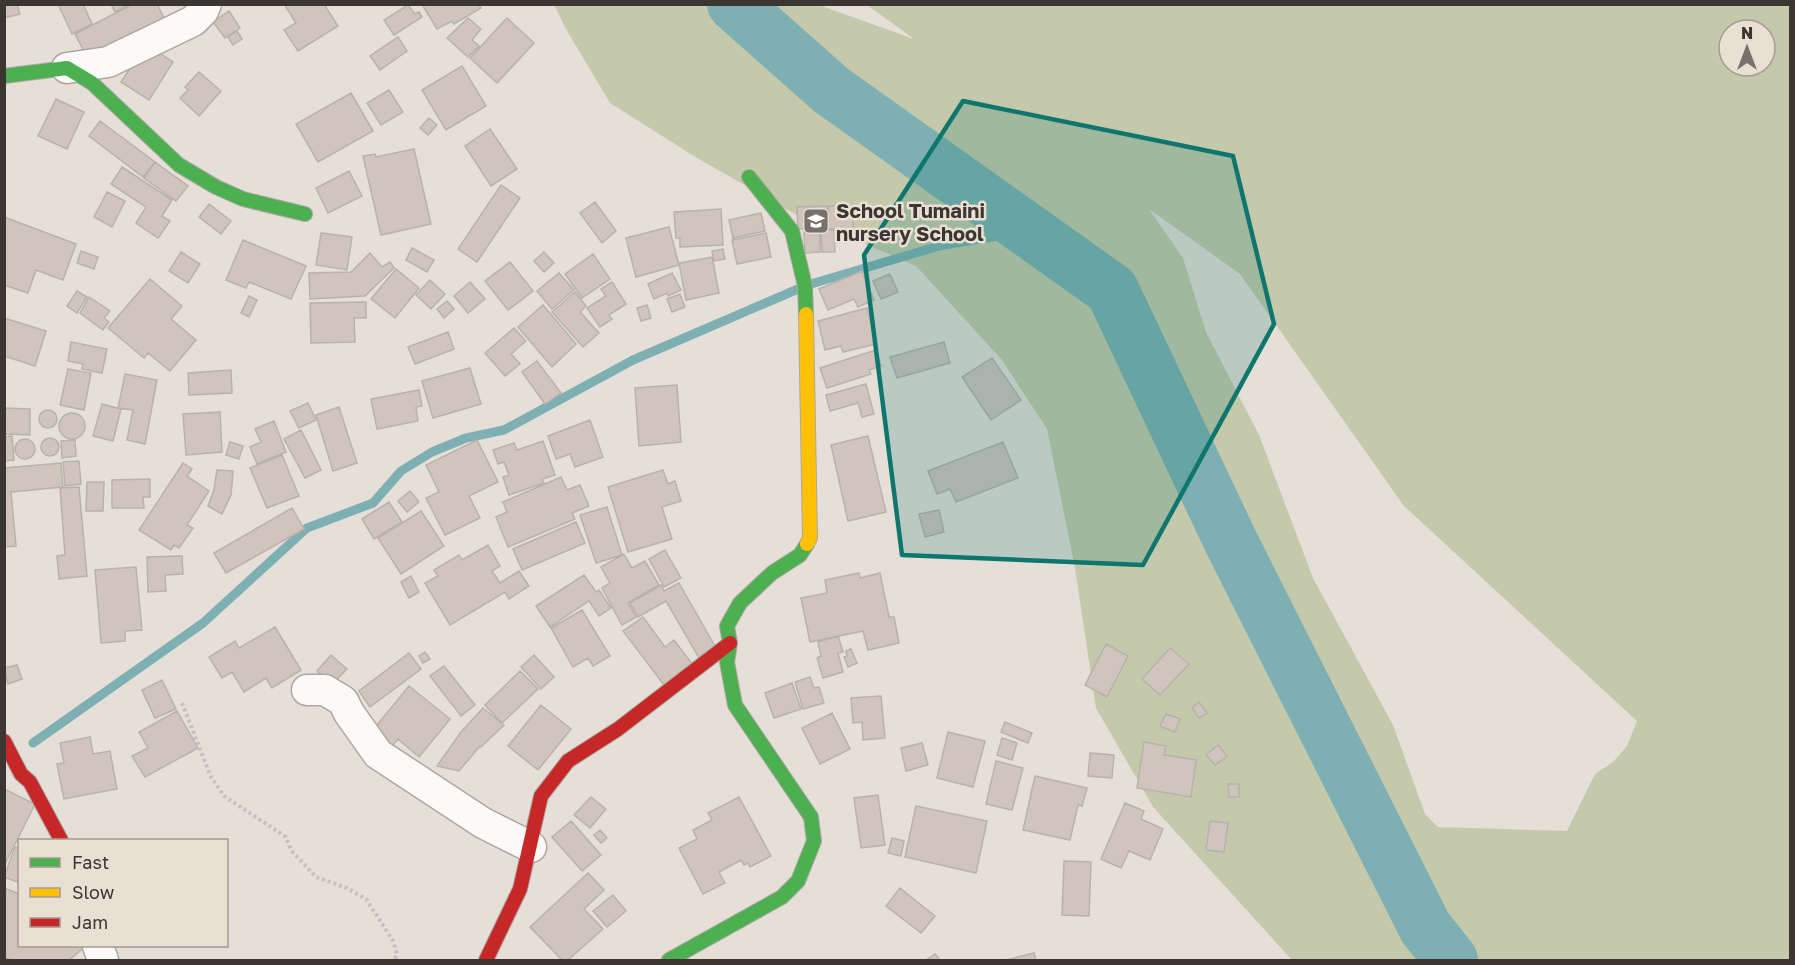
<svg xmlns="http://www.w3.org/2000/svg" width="1795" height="965" viewBox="0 0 1795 965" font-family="'Golos Text',sans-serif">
<rect width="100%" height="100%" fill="#e5dfd8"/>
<path fill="#c5c9ab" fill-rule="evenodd" d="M554,5h265l95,34 -47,-34h923v955h-498l-139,-153 -57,-99 -21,-140 -28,-139 -45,-69 -86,-94 -121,-52 -98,-56 -87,-55 -44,-74zM1729,30h36v36h-36zM1149,209l91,65 164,232 233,215 -10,25 -14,16 -18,12 -28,57 -129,-4 -13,-13 -32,-89 -80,-147 -54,-143 -53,-103 -23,-74z"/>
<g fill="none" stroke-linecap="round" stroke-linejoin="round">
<path stroke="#7eafb2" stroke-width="9" d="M811,284l128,-38 89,-15
M33,743l170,-120 104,-95 66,-25 28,-32 31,-19 34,-14 38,-8 129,-70 165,-71"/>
<path stroke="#7eafb2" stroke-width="54" d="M734,4l97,86 281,200 118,250 195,387 26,33"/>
</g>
<path fill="#d1c4bc" stroke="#b7b2ae" stroke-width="1.5" d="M4,4h13l3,10 -16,4z
M58,4h25l9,20 -20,10z
M111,4h20l-16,8z
M133,4h24l7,14 -77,39 -12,-23z
M284,4h40l14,22 -40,25 -14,-21 12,-7z
M426,4h52l3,4 -27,16 -2,-3 -15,8 -14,-23z
M408,5l7,9 4,-2 3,5 -28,18 -10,-15z
M229,11l11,17 -15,10 -12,-16z
M468,18l13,11 -9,11 7,6 -11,11 -21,-19z
M507,18l27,25 -37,40 -27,-25z
M237,31l5,8 -9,6 -5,-8z
M398,37l9,14 -27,19 -10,-14z
M146,44l27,18 -24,38 -28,-18z
M462,66l24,40 -40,24 -24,-40z
M199,72l22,19 -22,25 -19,-18 8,-8 -3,-3z
M389,90l14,22 -22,13 -14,-22z
M351,93l22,38 -55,31 -22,-38z
M56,99l28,13 -17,37 -29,-13z
M429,118l8,7 -9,10 -8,-7z
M100,121l55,41 -12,15 -54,-41z
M490,129l27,40 -26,17 -26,-40z
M414,149l17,75 -50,11 -18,-79 12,-2 1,3z
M155,162l33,24 -12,15 -32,-23z
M122,167l50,33 -10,16 8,5 -12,17 -22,-15 10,-16 -35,-23z
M349,171l13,25 -34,17 -12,-25z
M501,185l19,13 -43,64 -19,-13z
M107,192l18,9 -13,26 -18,-10z
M595,202l21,29 -14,12 -22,-30z
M209,204l22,17 -10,13 -22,-17z
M827,206l1,22 -30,1 -1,-22z
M828,206h25v23h-25z
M721,209l2,36 -43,2v-9h-4l-2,-26z
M761,213l4,18 -32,7 -4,-18z
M4,217l72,27 -13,36 -27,-10 -8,23 -24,-8z
M669,227l10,38 -43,12 -10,-39z
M834,230l1,22h-13l-1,-21z
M820,231v21l-15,1 -1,-21z
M321,233l31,4 -5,33 -31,-5z
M766,233l5,24 -34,7 -5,-24z
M243,240l63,26 -15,33 -42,-17 -3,6 -20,-8z
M412,248l22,12 -7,12 -21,-12z
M723,249l2,10 -11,2 -2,-10z
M81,251l17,6 -4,12 -17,-6z
M181,252l19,12 -12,19 -19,-12z
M544,252l10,11 -10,9 -10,-11z
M370,253l12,14 8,-5 4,6 -29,28 -55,3 -1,-26 42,-1z
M593,254l17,25 -28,19 -17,-24z
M712,257l7,36 -33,7 -7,-37z
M510,262l23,29 -25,19 -23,-29z
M396,269l23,19 -24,30 -24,-19z
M862,271l12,29 -16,7 -4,-8 -26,11 -9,-21z
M559,273l15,17 -22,19 -15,-18z
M672,273l9,17 -13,6 -1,-3 -13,6 -6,-15z
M890,274l8,18 -17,7 -8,-18z
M150,279l32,27 -11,13 25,21 -26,31 -22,-18 -4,5 -36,-30z
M430,280l15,14 -14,15 -15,-14z
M470,282l15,17 -17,14 -14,-17z
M612,282l14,22 -17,11 3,4 -12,8 -13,-19 19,-12 -5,-7z
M77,291l10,6 -10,16 -10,-7z
M575,292l11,14 -6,6 19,21 -16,14 -31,-35z
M680,294l5,13 -13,5 -5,-13z
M249,296l8,4 -8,17 -8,-4z
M89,297l21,14 -6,7 5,4 -6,8 -23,-17z
M447,301l7,8 -10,9 -7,-9z
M366,302v16h-12l1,24 -44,1 -1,-40z
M543,305l33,39 -24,23 -34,-40z
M647,305l4,13 -10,3 -4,-13z
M867,308l9,36 -33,8 -2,-6 -16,4 -7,-29z
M4,318l42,13 -11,35 -31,-10z
M514,328l12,13 -15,13 9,10 -15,12 -20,-23z
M448,332l6,17 -39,15 -7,-17z
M71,342l36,7 -5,24 -20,-4 1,-5 -15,-3z
M944,342l6,21 -53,15 -7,-21z
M876,350l5,16 -12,4 2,4 -44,14 -7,-20z
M992,358l29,42 -30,20 -29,-43z
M537,361l24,32 -16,11 -23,-32z
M470,368l11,36 -48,14 -11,-37z
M68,369l23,4 -7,37 -24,-5z
M231,370l1,23 -43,2 -1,-22z
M125,374l32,6 -12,64 -18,-4 6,-30 -15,-2z
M866,384l8,30 -12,3 -4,-14 -28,8 -4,-16z
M677,385l4,57 -42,4 -4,-58z
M419,390l3,16 -6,1 2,14 -41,8 -6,-30z
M308,403l8,17 -17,8 -9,-17z
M102,404l19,5 -8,32 -20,-5z
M339,407l18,56 -24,8 -17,-56z
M4,408l26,1v26l-26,-1z
M39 419a9 9 0 1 1 18 0a9 9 0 1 1-18 0Z
M220,412l2,40 -36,3 -3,-41z
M59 426a13 13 0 1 1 26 0a13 13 0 1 1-26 0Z
M590,420l13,37 -28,10 -5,-13 -14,5 -8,-23z
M274,421l12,31 -29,12 -7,-17 11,-5 -6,-13z
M301,430l20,40 -16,8 -21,-39z
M12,436l2,24 -10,1v-24z
M868,436l18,76 -38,9 -17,-76z
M41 447a9 9 0 1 1 18 0a9 9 0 1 1-18 0Z
M15 449a10 10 0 1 1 20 0a10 10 0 1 1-20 0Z
M75,440l1,16 -14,2 -1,-17z
M477,440l21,42 -29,14 11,22 -35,17 -19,-37 13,-6 -13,-27z
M543,441l12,34 -13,4 2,4 -35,12 -6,-18 6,-2 -5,-13 -6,2 -5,-14 21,-7 3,7z
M230,442l13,4 -4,13 -13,-4z
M1003,442l15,36 -62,24 -6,-13 -13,5 -9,-23z
M282,455l17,41 -32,12 -17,-40z
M79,461l2,23 -16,2 -2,-24z
M61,463l2,24 -52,5 5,54 -12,1v-79z
M183,463l9,6 -5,7 22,15 -22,34 6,3 -14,20 -5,-3 -3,5 -32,-20z
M217,470l16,1 -2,24 -9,19 -14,-8 6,-16z
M663,470l5,14 7,-3 6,20 -19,6 10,32 -44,13 -20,-65z
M561,477l6,13 13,-5 9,21 -17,7 3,6 -67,28 -12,-30 11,-5 -4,-10z
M150,479v18h-7l1,11h-32v-28z
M87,482h17l-1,29h-17z
M79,487l8,89 -28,3 -2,-23 8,-1 -5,-67z
M410,491l9,11 -12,10 -9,-11z
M389,502l13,20 -28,17 -12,-20z
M607,507l15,48 -26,8 -16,-48z
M292,508l12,21 -78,44 -12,-20z
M939,510l5,22 -19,5 -6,-23z
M421,511l23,35 -43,28 -23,-36z
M576,522l9,21 -63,27 -9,-21z
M488,545l12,21 -8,5 8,12 19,-12 10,15 -20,13 -4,-7 -55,33 -25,-42 13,-7 -4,-6 25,-15 3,5z
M665,550l16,28 -17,9 -15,-28z
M624,554l8,14 13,-7 14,24 -31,18 8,14 -14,8 -20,-37 8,-5 -9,-16z
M182,556l1,18 -18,1 1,16 -18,1 -1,-35z
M136,567l6,63 -17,1v10l-24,2 -6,-73z
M859,573l1,5 20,-5 9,44h5l5,26 -31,7 -5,-19 -53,11 -9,-44 26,-5 -2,-13z
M584,575l12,17 3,-2 12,18 -12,8 -10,-15 -39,26 -14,-21z
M411,576l8,16 -10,6 -8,-16z
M679,583l37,65 -17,10 -33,-57 -28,16 -8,-14 31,-18 3,6z
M582,610l28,46 -17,10 -5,-8 -15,9 -22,-39z
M643,617l22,30 9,-7 19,25 -29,20 -41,-54z
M275,627l26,43 -29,18 -6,-10 -22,14 -12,-20 -10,6 -13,-21 26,-16 4,7z
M838,636l5,16 -5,1 5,19 -20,6 -6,-20 4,-2 -3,-14z
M1106,644l22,12 -21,41 -22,-12z
M1170,648l19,16 -29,31 -18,-16z
M851,649l6,14 -9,4 -4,-10 3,-1 -1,-5z
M425,652l5,7 -7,4 -4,-7z
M409,653l12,16 -51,38 -11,-16z
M331,655l16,14 -15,15 -15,-13z
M534,655l20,22 -13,12 -20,-22z
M17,665l5,14 -14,5 -4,-16z
M444,666l31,39 -14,11 -31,-40z
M520,671l18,18 -36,34 -17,-18z
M810,677l4,11 5,-1 5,16 -21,6 -8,-27z
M162,680l14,29 -21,9 -13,-28z
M792,683l9,26 -27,9 -9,-25z
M409,686l41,33 -31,38 -21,-18 -6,7 -19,-16z
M881,696l4,42 -22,2 -1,-18 -9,1 -2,-25z
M1199,702l8,11 -8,5 -7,-10z
M541,705l30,24 -33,41 -30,-24z
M483,708l21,17 -23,22h-2l-20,24 -22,-5 24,-34z
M177,711l21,37 -53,29 -13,-21 16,-8 -9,-16z
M832,713l18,36 -30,15 -18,-36z
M1166,714l14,5 -5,13 -15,-6z
M1005,722l27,11 -4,10 -27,-11z
M948,732l37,9 -12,46 -36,-9z
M90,737l3,17 17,-3 7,38 -53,10 -7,-35 7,-1 -4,-20z
M1002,738l15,5 -5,17 -15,-5z
M1144,742l22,4 -2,9 32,5 -5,37 -54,-9z
M922,743l6,22 -22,6 -5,-23z
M1218,745l9,11 -12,9 -9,-10z
M1090,753l24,2 -2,23 -24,-2z
M996,761l27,7 -11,42 -26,-6z
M1035,776l52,12 -5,18 -4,-1 -8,35 -47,-10z
M1228,784h11v13h-10z
M4,789l31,15 -31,62z
M878,795l7,50 -24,3 -7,-50z
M591,797l15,12 -16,19 -16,-13z
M739,797l32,59 -21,11 -2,-4 -4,2 -3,-5 -22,12 6,11 -22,11 -24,-46 18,-9 -4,-9 19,-10 -4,-7z
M1125,803l19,8 -3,8 22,10 -13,31 -21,-9 -8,17 -20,-9z
M916,806l71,15 -11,52 -71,-16z
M571,821l30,34 -19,16 -30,-34z
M1210,821l18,2 -4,29 -18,-2z
M600,830l7,8 -6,5 -7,-8z
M892,838l12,3 -3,15 -13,-3z
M15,847l5,2v34l-16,-6z
M1064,861l27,1 -2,54 -27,-1z
M588,873l16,17 -20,19 19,20 -35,31h-6l-32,-33z
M4,888l16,6v52h66l-17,14h-58l-7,-3z
M900,888l35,28 -14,17 -35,-27z
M613,895l13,16 -19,16 -14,-16z
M1034,953l2,7h-30z
M935,954l5,6h-14z"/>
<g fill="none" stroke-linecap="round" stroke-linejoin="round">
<defs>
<path id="street" d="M67,68l41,-6 85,-41 10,-10 3,-7
M307,690h18l18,11 6,12 29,41 105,69 48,24
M98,946l5,14"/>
<path id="fast" d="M4,76l63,-8 25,15 87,82 37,22 27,12 62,15
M749,177l43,54 13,55 1,28
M669,960l113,-63 16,-16 16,-40 -3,-24 -76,-112 -8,-43 3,-19 -3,-17 13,-23 32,-30 28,-18 7,-11"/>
<path id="slow" d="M806,314l4,224 -3,6"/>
<path id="jam" d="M4,741l17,33 9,8 31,58
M486,960l34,-71 21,-93 27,-35 50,-32 112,-86"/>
</defs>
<use href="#street" stroke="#aca7a2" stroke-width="33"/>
<use href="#fast" stroke="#aca7a2" stroke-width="16"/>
<use href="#slow" stroke="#aca7a2" stroke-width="16"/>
<use href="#jam" stroke="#aca7a2" stroke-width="16"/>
<path stroke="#c4c1bf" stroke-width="4" stroke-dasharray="3 3" stroke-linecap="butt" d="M182,703l29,74 13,19 62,41 5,13 25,27 31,11 19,11 27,42 4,13 -3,6"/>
<use href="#street" stroke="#fbfaf9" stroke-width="30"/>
<use href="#fast" stroke="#4caf50" stroke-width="14"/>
<use href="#slow" stroke="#ffc107" stroke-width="14"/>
<use href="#jam" stroke="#c62828" stroke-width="14"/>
</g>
<path fill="#0f766e" fill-opacity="0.2" stroke="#0f766e" stroke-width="4.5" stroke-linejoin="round" d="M963,101l270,55 41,168 -131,241 -241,-10 -38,-300z"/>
<defs>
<symbol id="school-square" viewBox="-11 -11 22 22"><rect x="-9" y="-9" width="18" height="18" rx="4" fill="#76716c" stroke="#eadfd3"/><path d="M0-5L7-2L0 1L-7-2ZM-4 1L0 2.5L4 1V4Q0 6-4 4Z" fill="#fff"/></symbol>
</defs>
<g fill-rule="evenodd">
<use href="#school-square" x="801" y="206" width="30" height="30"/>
</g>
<g text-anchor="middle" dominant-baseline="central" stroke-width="5" stroke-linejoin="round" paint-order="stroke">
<g font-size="20" font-weight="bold" fill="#3b3632" stroke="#eadfd3" text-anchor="start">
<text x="836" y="210">School Tumaini<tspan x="836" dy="23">nursery School</tspan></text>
</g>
</g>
<rect width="1795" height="965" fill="none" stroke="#3b3632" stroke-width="12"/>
<rect x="18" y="839" width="210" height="108" fill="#eadfd3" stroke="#a49b93" stroke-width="1.5"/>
<rect x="30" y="858" width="30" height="9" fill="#4caf50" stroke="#a49b93" stroke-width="1.5"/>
<text x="72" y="869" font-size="18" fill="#3b3632">Fast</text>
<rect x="30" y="888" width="30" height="9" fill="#ffc107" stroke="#a49b93" stroke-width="1.5"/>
<text x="72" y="899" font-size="18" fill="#3b3632">Slow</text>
<rect x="30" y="918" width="30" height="9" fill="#c62828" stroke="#a49b93" stroke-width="1.5"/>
<text x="72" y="929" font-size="18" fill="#3b3632">Jam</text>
<g transform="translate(1747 48)"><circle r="28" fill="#eadfd3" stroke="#a49b93" stroke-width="1.5"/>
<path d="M0-4.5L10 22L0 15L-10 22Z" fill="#76716c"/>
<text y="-9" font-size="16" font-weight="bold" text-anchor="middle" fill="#3b3632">N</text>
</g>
</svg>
